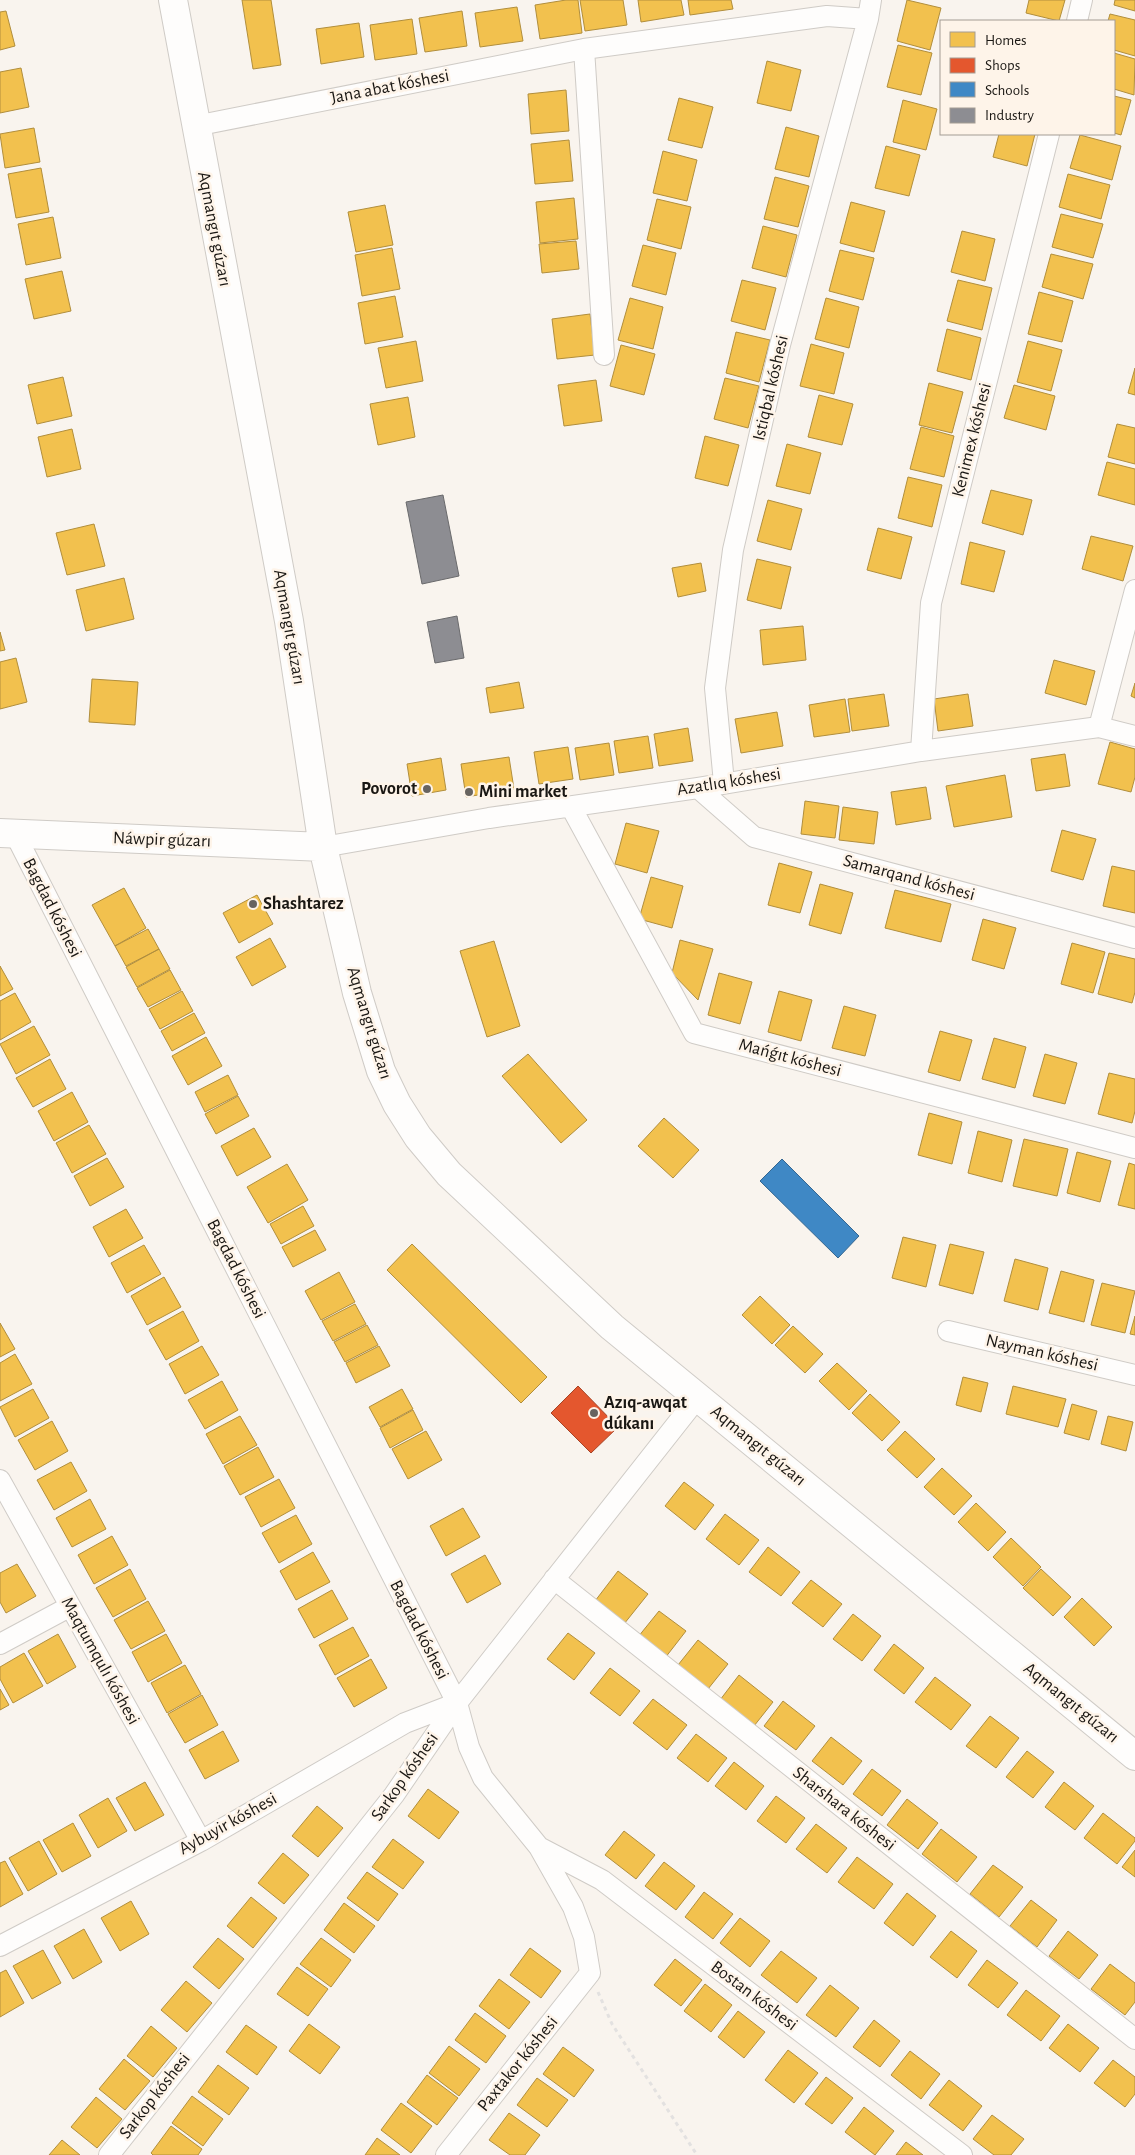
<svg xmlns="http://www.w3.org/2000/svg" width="1135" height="2155" viewBox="0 0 1135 2155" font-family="'Alegreya Sans',sans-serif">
<rect width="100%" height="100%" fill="#f9f4ee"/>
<path fill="#f2c14e" stroke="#b18e3c" d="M242,0h29l10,65 -28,4z
M566,0h12l4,33 -42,6 -5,-34z
M580,0h43l4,25 -42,6z
M638,0h43l3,15 -43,7z
M688,0h43l2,9 -43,6z
M907,0l34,8 -11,42 -33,-9z
M1029,0h36l-6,21 -33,-8z
M1115,0h20v11l-21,-6z
M517,7l6,34 -43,6 -5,-34z
M6,11l9,35 -15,4v-38z
M462,11l5,35 -42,6 -6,-34z
M1110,14l25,6v36l-21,-6v-29h-6z
M412,19l5,35 -42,6 -5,-35z
M359,23l5,34 -43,7 -5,-35z
M898,45l34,8 -11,42 -34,-8z
M1114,53l21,6 -1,36 -20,-6z
M767,61l34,9 -10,41 -34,-8z
M21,68l8,39 -29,6v-41z
M566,90l3,41 -38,3 -3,-40z
M1114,96l17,4 -10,35 -7,-2z
M679,98l34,9 -11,41 -34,-8z
M903,100l34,9 -11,41 -33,-8z
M786,127l33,9 -10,41 -34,-8z
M34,128l6,34 -35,6 -5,-34z
M999,134h36l-8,32 -34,-9z
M1080,135l41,11 -9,34 -42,-12z
M569,140l4,41 -38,3 -4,-40z
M886,146l34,9 -11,41 -34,-8z
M663,151l34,9 -10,41 -34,-8z
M41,168l8,44 -33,6 -8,-44z
M1068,174l42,11 -9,34 -42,-12z
M775,177l34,9 -11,41 -34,-8z
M574,198l4,41 -38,4 -4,-41z
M657,199l34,8 -10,42 -34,-9z
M851,202l34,9 -11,41 -34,-9z
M385,205l8,40 -37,7 -8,-40z
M1061,214l42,10 -10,34 -41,-11z
M53,217l8,41 -35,7 -8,-41z
M763,226l34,9 -11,42 -34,-9z
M962,231l33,8 -10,42 -34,-9z
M576,241l3,28 -37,4 -3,-29z
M643,245l33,8 -10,42 -34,-9z
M392,248l8,41 -38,7 -7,-41z
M840,250l34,8 -11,42 -34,-9z
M1051,254l42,10 -10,35 -41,-12z
M62,271l9,40 -37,8 -9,-40z
M742,280l34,8 -11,42 -34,-9z
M958,280l34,8 -10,42 -35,-9z
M1039,292l34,9 -11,41 -34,-8z
M395,296l8,41 -38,7 -7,-41z
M630,298l33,9 -10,42 -35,-9z
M826,298l33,9 -10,41 -34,-9z
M590,314l5,41 -38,4 -5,-40z
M947,329l34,9 -10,42 -34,-9z
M736,332l34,8 -11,42 -33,-9z
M416,341l7,40 -37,7 -8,-40z
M1028,341l34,9 -11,41 -34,-9z
M811,344l33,9 -10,41 -34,-8z
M621,345l34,9 -11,41 -34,-9z
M1135,368v27l-7,-2z
M63,377l9,39 -35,8 -9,-39z
M725,378l34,8 -11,42 -34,-9z
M596,380l6,41 -38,5 -6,-41z
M929,383l34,9 -11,41 -33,-8z
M1014,385l41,11 -9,34 -42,-12z
M819,395l34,9 -11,41 -34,-8z
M408,397l7,40 -37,8 -8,-41z
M1117,424l18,4v36l-27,-7z
M921,427l33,9 -10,41 -34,-8z
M72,429l9,40 -34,8 -9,-40z
M705,436l34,9 -11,41 -33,-8z
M787,444l34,9 -11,41 -34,-8z
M1107,462l28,7v36l-37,-10z
M908,477l34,8 -10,42 -34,-9z
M991,490l41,10 -9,35 -41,-12z
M768,500l34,9 -11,41 -34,-9z
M94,524l11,42 -38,9 -11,-42z
M878,528l34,9 -11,42 -34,-9z
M1091,536l42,10 -10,35 -41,-12z
M970,542l35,9 -11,41 -33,-8z
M757,559l34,8 -10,42 -34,-9z
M701,563l5,28 -28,6 -6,-29z
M124,578l10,41 -48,12 -10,-41z
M803,626l3,34 -43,5 -3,-35z
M0,632l5,18 -5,1z
M16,658l11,44 -27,7v-47z
M1054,660l41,11 -9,34 -41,-12z
M92,679l46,3 -3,43 -46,-3z
M519,682l5,26 -34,5 -4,-25z
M1135,683v15l-4,-2z
M884,694l5,32 -37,5 -4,-32z
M968,694l5,32 -35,5 -4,-32z
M845,699l5,33 -36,5 -5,-32z
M777,712l6,34 -42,7 -6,-34z
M688,728l5,33 -34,5 -5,-32z
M648,736l5,32 -34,5 -5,-32z
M1110,742l25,7v28l-4,15 -33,-8z
M609,743l5,32 -34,5 -5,-32z
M568,747l5,32 -34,5 -5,-32z
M1065,754l5,32 -34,5 -5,-32z
M509,757l5,32 -48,8 -5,-33z
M441,758l5,32 -34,6 -5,-32z
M1005,775l7,42 -58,10 -8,-41z
M926,787l5,32 -35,6 -5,-33z
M805,801l34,5 -4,32 -34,-4z
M843,807l35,5 -4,32 -35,-4z
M626,823l33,8 -12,42 -32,-9z
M1062,830l34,9 -13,41 -32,-9z
M779,863l33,9 -12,41 -32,-8z
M1112,866l23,5v42l-32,-7z
M651,877l32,9 -11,42 -33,-9z
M820,884l33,9 -12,41 -32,-9z
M124,888l22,40 -31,18 -23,-41z
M895,890l56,14 -10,38 -56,-14z
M257,895l16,29 -34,19 -16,-30z
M983,919l33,9 -12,41 -32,-9z
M148,929l11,20 -33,17 -11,-20z
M270,938l16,29 -34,19 -16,-29z
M680,940l33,9 -15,51 -26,-27z
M494,941l26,85 -33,11 -27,-86z
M1072,943l33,9 -12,41 -32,-9z
M159,949l11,20 -33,18 -11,-20z
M1109,953l26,6v33l-3,11 -34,-9z
M0,966l13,23 -13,7z
M170,970l11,20 -33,17 -11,-19z
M719,973l33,9 -12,42 -32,-9z
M182,991l11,20 -33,18 -11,-20z
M779,991l33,9 -11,41 -33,-9z
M15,993l16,29 -31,18v-39z
M844,1006l32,9 -11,41 -33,-8z
M194,1013l11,20 -33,18 -11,-20z
M34,1026l16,29 -34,19 -16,-30z
M940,1031l32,9 -12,41 -32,-9z
M206,1037l16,29 -34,19 -16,-29z
M994,1038l32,9 -11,41 -33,-9z
M528,1054l59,66 -26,23 -59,-67z
M1045,1054l32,9 -12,41 -32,-8z
M50,1059l16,30 -33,18 -17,-29z
M1109,1073l26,6v32l-3,12 -34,-9z
M228,1075l10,20 -33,17 -10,-20z
M72,1092l16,30 -34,19 -16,-30z
M238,1096l11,20 -33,18 -11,-20z
M929,1113l33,9 -10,42 -34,-9z
M664,1118l35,32 -26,28 -35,-32z
M89,1125l17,29 -34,19 -16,-30z
M254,1128l17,29 -34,19 -16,-30z
M978,1131l34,9 -10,42 -34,-9z
M1024,1139l44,10 -11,47 -44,-10z
M1077,1152l34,9 -11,41 -33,-9z
M107,1158l17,29 -34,19 -16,-30z
M1129,1163l6,2v44l-17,-4z
M287,1164l21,36 -40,23 -21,-36z
M303,1206l11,20 -33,18 -11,-20z
M126,1209l17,29 -34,19 -16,-30z
M315,1230l11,20 -33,17 -11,-20z
M903,1237l33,8 -10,42 -34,-9z
M412,1244l135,133 -26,26 -134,-133z
M950,1244l34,8 -11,42 -34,-9z
M144,1245l17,29 -34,19 -16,-30z
M1015,1259l33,9 -10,42 -34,-9z
M1061,1271l33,9 -10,42 -35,-9z
M339,1272l16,30 -34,18 -16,-29z
M164,1277l17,30 -34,18 -16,-29z
M1102,1283l33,8 -10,42 -34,-8z
M760,1296l30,29 -18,19 -30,-29z
M355,1304l11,20 -33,17 -11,-20z
M183,1311l16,30 -33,19 -17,-30z
M1135,1316v19l-5,-1z
M0,1323l15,26 -15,8z
M367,1325l11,20 -33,17 -11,-20z
M793,1326l30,28 -18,19 -30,-28z
M202,1346l17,29 -34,19 -16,-30z
M379,1346l11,20 -34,17 -10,-20z
M15,1354l17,30 -32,17v-38z
M837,1363l30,28 -18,19 -30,-29z
M963,1377l25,6 -7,29 -25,-7z
M222,1381l16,29 -33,19 -17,-29z
M1013,1386l53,13 -8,28 -52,-13z
M33,1389l16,29 -34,19 -15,-30z
M402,1389l11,20 -33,18 -11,-20z
M870,1394l30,28 -18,19 -30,-28z
M1072,1404l25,7 -8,29 -25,-7z
M413,1410l10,20 -33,18 -10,-20z
M240,1416l17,29 -34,19 -17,-30z
M1108,1416l25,6 -7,29 -25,-7z
M52,1421l16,30 -33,19 -17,-30z
M426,1431l16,29 -34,19 -16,-30z
M905,1431l30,28 -18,19 -30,-28z
M258,1447l16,30 -34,18 -16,-29z
M71,1462l16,29 -33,19 -17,-30z
M942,1468l30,28 -18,19 -30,-28z
M279,1479l16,29 -34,19 -16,-30z
M684,1482l30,23 -19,25 -30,-24z
M90,1499l16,30 -34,18 -16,-29z
M976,1503l30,29 -18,19 -30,-29z
M463,1508l17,29 -34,19 -16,-30z
M725,1514l34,26 -20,25 -33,-26z
M296,1515l16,29 -33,19 -17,-30z
M112,1536l16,29 -34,19 -16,-29z
M1011,1538l30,29 -18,19 -30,-29z
M768,1547l32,25 -19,24 -32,-24z
M313,1552l17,30 -34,18 -16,-29z
M485,1555l16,29 -34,19 -16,-29z
M17,1564l19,32 -30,17 -6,-11v-29z
M130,1569l16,30 -33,18 -17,-29z
M1041,1569l30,28 -18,19 -30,-28z
M618,1571l30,23 -24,30 -29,-23z
M811,1580l31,24 -19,23 -31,-24z
M332,1590l16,29 -34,19 -16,-29z
M1082,1598l30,29 -18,19 -30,-29z
M148,1601l17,30 -34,18 -17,-29z
M659,1611l27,20 -21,27 -27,-21z
M853,1614l28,22 -19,25 -29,-22z
M353,1627l16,29 -34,19 -16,-30z
M568,1633l27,20 -21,27 -27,-21z
M58,1634l18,33 -29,17 -19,-33z
M166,1634l16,29 -34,19 -16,-30z
M698,1640l30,24 -20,25 -30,-24z
M894,1644l30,24 -20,26 -30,-24z
M24,1653l19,33 -30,17 -13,-24v-12z
M371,1659l16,29 -33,19 -17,-29z
M185,1665l16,29 -34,19 -16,-30z
M610,1668l30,23 -20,25 -30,-23z
M739,1675l34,27 -19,24 -34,-26z
M935,1677l36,28 -20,25 -36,-28z
M0,1689l9,16 -9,5z
M202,1695l16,30 -33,18 -17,-29z
M653,1699l34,26 -20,25 -34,-27z
M783,1701l32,25 -19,24 -32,-24z
M990,1716l29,22 -23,30 -30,-22z
M223,1731l16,30 -34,18 -16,-29z
M696,1734l31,24 -19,24 -31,-24z
M831,1737l31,24 -19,24 -31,-24z
M1027,1751l27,21 -21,26 -27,-21z
M734,1762l30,24 -18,24 -31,-24z
M872,1769l29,22 -19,25 -29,-22z
M145,1782l19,33 -29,16 -19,-33z
M1064,1782l30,24 -19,24 -30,-23z
M428,1789l31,23 -20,27 -31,-23z
M776,1796l29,22 -19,25 -29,-22z
M108,1798l19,33 -29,17 -19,-33z
M907,1799l31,24 -20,26 -31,-24z
M317,1806l26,22 -25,29 -26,-21z
M1103,1813l32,25v3l-18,23 -33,-26z
M73,1823l18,33 -29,16 -19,-32z
M816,1824l31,24 -20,25 -31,-24z
M941,1829l36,28 -20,25 -35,-28z
M624,1831l31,24 -19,24 -31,-24z
M393,1839l31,23 -21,27 -31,-22z
M39,1841l18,33 -29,17 -19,-33z
M1135,1850v27l-13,-10z
M283,1853l26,22 -25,29 -26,-21z
M857,1857l36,27 -19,25 -36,-27z
M5,1861l18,33 -23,13v-44z
M664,1862l31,24 -19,24 -31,-24z
M993,1865l30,22 -24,30 -29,-23z
M367,1872l31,22 -20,27 -31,-23z
M704,1892l29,22 -20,25 -28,-22z
M907,1893l29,23 -23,30 -29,-23z
M251,1897l26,21 -24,30 -26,-22z
M1031,1900l26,20 -20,27 -27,-21z
M131,1901l18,33 -29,17 -19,-33z
M344,1903l31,23 -21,27 -30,-23z
M740,1918l30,23 -20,26 -30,-24z
M84,1929l18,33 -29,17 -19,-33z
M951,1931l26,20 -20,27 -27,-21z
M1068,1931l30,24 -19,24 -30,-23z
M218,1938l26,21 -25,30 -26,-22z
M321,1938l30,22 -20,27 -31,-23z
M530,1948l31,23 -20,27 -31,-23z
M43,1950l18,33 -29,16 -19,-33z
M781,1951l36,27 -20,25 -36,-28z
M675,1959l27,21 -21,26 -27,-21z
M987,1960l31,23 -20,25 -30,-23z
M1110,1964l25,19v19l-10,13 -34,-26z
M297,1967l31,22 -20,27 -31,-22z
M6,1970l18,33 -24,14v-44z
M499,1979l31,23 -21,27 -30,-23z
M186,1981l26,22 -25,29 -26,-22z
M705,1984l27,21 -21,27 -27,-21z
M830,1985l29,23 -23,29 -30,-22z
M1026,1990l34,26 -19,25 -34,-26z
M738,2011l27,21 -21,26 -26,-21z
M475,2013l31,23 -20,27 -31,-23z
M874,2020l26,21 -20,26 -27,-20z
M309,2024l31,23 -20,27 -31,-23z
M1068,2024l31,24 -19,24 -31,-24z
M246,2025l31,22 -20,28 -31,-23z
M151,2026l26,22 -24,29 -26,-21z
M449,2046l31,23 -21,27 -30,-23z
M563,2047l31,23 -20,27 -31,-23z
M788,2050l30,23 -24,30 -29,-23z
M910,2051l30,23 -19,25 -30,-24z
M124,2059l26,22 -25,29 -26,-21z
M1113,2060l22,17v17l-10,13 -31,-24z
M218,2065l31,23 -20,27 -31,-23z
M427,2075l31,23 -21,27 -30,-23z
M826,2077l27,21 -21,26 -27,-20z
M537,2078l31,22 -21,27 -30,-22z
M949,2080l33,26 -19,25 -34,-26z
M192,2096l31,23 -20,27 -31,-23z
M96,2097l26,22 -25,29 -26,-21z
M401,2103l31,23 -21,27 -30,-23z
M864,2107l30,24 -19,24 -30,-23z
M509,2113l31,22 -15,20h-15l-21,-15z
M992,2115l32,24 -13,16h-17l-21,-16z
M171,2126l31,23 -4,6h-45l-2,-2z
M377,2138l23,17h-35z
M62,2140l18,15h-31z
M906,2142l17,13h-27z"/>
<path fill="#e4572e" stroke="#a74426" d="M578,1386l40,41 -27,26 -40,-40z"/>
<path fill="#3f88c5" stroke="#346690" d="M782,1159l77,77 -21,22 -78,-77z"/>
<path fill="#8d8d92" stroke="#6a6a6c" d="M443,495l16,81 -37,8 -16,-82z
M457,616l7,42 -29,5 -8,-41z"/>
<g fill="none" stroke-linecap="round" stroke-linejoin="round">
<defs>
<path id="street" d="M1077,21l5,-21
M584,49l20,306
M195,126l389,-77 243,-33 41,3
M1099,727l36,-137
M921,751l10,-148 118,-469
M724,783l-9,-95 18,-138 47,-205 88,-326 3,-19
M698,788l56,49 381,101
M571,807l123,226 441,115
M15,834l442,869 12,44 14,31 56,69 34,60 11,30 6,36 -144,182
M323,847l166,-29 209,-30 223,-37 178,-24 36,9
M948,1331l187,44
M0,1480l201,361
M554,1579l581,460
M0,1644l69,-37
M539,1847l63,33 360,275
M0,1946l201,-105 204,-118 52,-20
M109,2155l285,-360 63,-92 241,-306"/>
<path id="secondary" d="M173,0l116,621 34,226 34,146 24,78 16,33 21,33 31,37 163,153 523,429
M0,833l323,14"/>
</defs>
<use href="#street" stroke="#cfcbc6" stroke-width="22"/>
<use href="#secondary" stroke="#cfcbc6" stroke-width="30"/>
<path stroke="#e3e1e0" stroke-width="3" stroke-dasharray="4 4" stroke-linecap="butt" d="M598,1992l14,32 85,131"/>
<use href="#street" stroke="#fefdfc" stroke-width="20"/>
<use href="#secondary" stroke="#fefdfc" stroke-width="28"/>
</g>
<g fill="#686460" stroke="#fef4e9" stroke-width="2">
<circle cx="427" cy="789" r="5"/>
<circle cx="469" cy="792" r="5"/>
<circle cx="253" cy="904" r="5"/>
<circle cx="594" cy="1413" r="5"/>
</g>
<g text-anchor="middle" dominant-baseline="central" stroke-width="5" stroke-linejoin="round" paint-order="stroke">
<g font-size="18" fill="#1a1713" stroke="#fef4e9">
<text transform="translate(390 87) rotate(-11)">Jana abat kóshesi</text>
<text transform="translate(214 229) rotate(79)">Aqmangıt gúzarı</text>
<text transform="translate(771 388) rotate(-77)">Istiqbal kóshesi</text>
<text transform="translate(972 440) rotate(-76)">Kenimex kóshesi</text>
<text transform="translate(289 627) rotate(80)">Aqmangıt gúzarı</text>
<text transform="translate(729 782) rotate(-9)">Azatlıq kóshesi</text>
<text transform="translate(162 840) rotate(2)">Náwpir gúzarı</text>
<text transform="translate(909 878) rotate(15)">Samarqand kóshesi</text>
<text transform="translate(52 908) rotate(63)">Bagdad kóshesi</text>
<text transform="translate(369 1023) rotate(73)">Aqmangıt gúzarı</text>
<text transform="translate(790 1058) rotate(15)">Mańǵıt kóshesi</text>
<text transform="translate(236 1269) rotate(63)">Bagdad kóshesi</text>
<text transform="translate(1042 1353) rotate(13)">Nayman kóshesi</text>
<text transform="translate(758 1446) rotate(39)">Aqmangıt gúzarı</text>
<text transform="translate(419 1630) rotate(63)">Bagdad kóshesi</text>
<text transform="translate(100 1661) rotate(61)">Maqtumqulı kóshesi</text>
<text transform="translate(1071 1703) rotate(39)">Aqmangıt gúzarı</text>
<text transform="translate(405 1777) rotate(-55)">Sarkop kóshesi</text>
<text transform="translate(844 1809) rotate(38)">Sharshara kóshesi</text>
<text transform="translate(228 1824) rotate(-29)">Aybuyir kóshesi</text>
<text transform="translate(754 1996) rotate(37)">Bostan kóshesi</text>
<text transform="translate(518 2064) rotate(-51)">Paxtakor kóshesi</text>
<text transform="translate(155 2096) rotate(-52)">Sarkop kóshesi</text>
</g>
<g font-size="18" font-weight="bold" fill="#1a1713" stroke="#fef4e9" text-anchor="start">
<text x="417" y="789" text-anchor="end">Povorot</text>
<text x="479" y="792">Mini market</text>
<text x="263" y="904">Shashtarez</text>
<text x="604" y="1403">Azıq-awqat<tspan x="604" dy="21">dúkanı</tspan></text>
</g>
</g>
<rect x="940" y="20" width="175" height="115" fill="#fef4e9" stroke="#a39c93"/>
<rect x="950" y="32" width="25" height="15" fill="#f2c14e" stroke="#a39c93"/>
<text x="985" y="45" font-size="15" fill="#1a1713">Homes</text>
<rect x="950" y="58" width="25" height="15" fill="#e4572e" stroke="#a39c93"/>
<text x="985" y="70" font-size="15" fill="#1a1713">Shops</text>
<rect x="950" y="82" width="25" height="15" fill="#3f88c5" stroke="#a39c93"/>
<text x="985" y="95" font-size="15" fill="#1a1713">Schools</text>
<rect x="950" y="108" width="25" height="15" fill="#8d8d92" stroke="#a39c93"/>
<text x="985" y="120" font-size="15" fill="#1a1713">Industry</text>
</svg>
